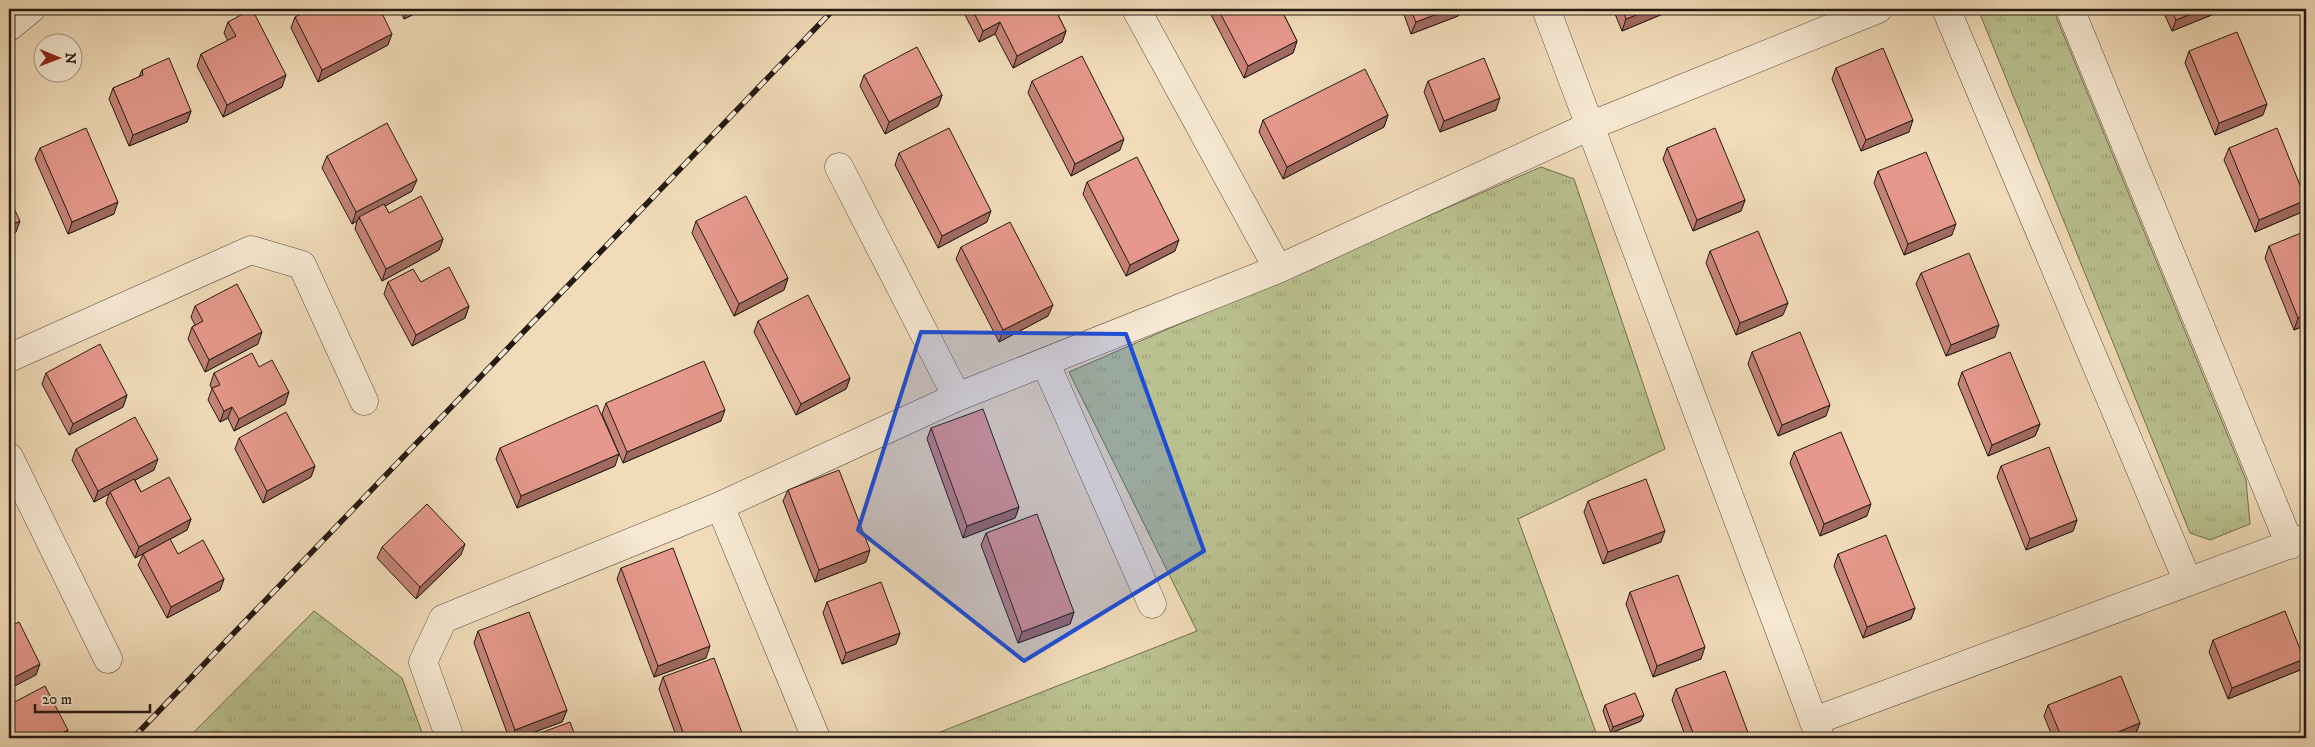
<svg xmlns="http://www.w3.org/2000/svg" width="2315" height="747" viewBox="0 0 2315 747" font-family="'IM FELL DW Pica',serif">
<defs>
<pattern id="grass-tufts" width="24" height="20" patternUnits="userSpaceOnUse" patternTransform="scale(1.25)"><rect width="24" height="20" fill="#bac08f"/><path d="M3 7l-1-3M5 7V3M7 7l1-3M15 17l-1-3M17 17v-4M19 17l1-3" fill="none" stroke="#a0a47a"/></pattern>
</defs>
<rect width="100%" height="100%" fill="#f1dbb9"/>
<filter id="stains"><feTurbulence type="fractalNoise" baseFrequency=".004" numOctaves="4"/><feColorMatrix values="0 0 0 0 .2 0 0 0 0 .09 0 0 0 0 .02 0 0 0 .5 -.17"/></filter>
<radialGradient id="worn" r=".72"><stop offset=".6" stop-color="#630" stop-opacity="0"/><stop offset="1" stop-color="#630" stop-opacity=".3"/></radialGradient>
<path fill="url(#grass-tufts)" stroke="#6f6e50" d="M1978,9h75l193,471 4,44 -40,16 -20,-7z
M1541,167l33,12 91,270 -147,70 80,219h-673l272,-107 -128,-259z
M314,611l88,67 22,60h-236z"/>
<g fill="none" stroke-linecap="round" stroke-linejoin="round">
<defs>
<path id="minor" d="M1136,9l142,260
M1946,9l242,573
M2070,9l220,536
M9,27l22,-18
M839,167l118,230
M9,358l242,-108 51,15 62,136
M1045,362l107,242
M9,457l99,202
M720,506l96,232
M1814,721l492,-183
M450,738l-27,-76 20,-43 277,-113 237,-109 321,-128 312,-143 -44,-117
M1820,738l-230,-612 288,-117"/>
</defs>
<use href="#minor" stroke="#574b3c" stroke-width="29"/>
<use href="#minor" stroke="#f6e8d2" stroke-width="28"/>
<defs>
<path id="rail" d="M133,738l701,-729"/>
</defs>
<use href="#rail" stroke="#241b12" stroke-width="5.5"/>
<use href="#rail" stroke="#f6e8d2" stroke-width="4" stroke-dasharray="11" stroke-linecap="butt"/>
</g>
<path fill="#c58378" stroke="#241b12" d="M399,9h25l-20,10z
M966,9h89l11,22 -4,11 -49,26 -18,-34 -16,8 -15,-29z
M1208,9h73l16,32 -4,12 -49,25z
M1402,9h59l-3,7 -47,18z
M1613,9h58l-1,2 -48,20z
M2162,9h58l-1,3 -47,19z
M295,17l93,28 -70,37 -27,-54z
M228,22l54,65 -59,30 -26,-51 4,-12 27,-13 -4,-8z
M2189,51l74,64 -48,20 -30,-72z
M1836,68l73,64 -48,19 -29,-72z
M142,70l49,41 -4,11 -58,24 -20,-47 4,-11 26,-11z
M864,75l78,20 -4,11 -53,28 -25,-48z
M1032,81l88,69 -49,26 -43,-83z
M1428,81l68,29 -56,22 -16,-40z
M1388,115l-4,12 -101,52 -24,-47 4,-12z
M40,148l74,66 -46,20 -33,-75z
M1667,148l78,52 -4,11 -48,20 -30,-72z
M2229,148l77,51 -4,13 -47,20 -31,-72z
M899,153l88,69 -49,26 -43,-83z
M327,156l85,35 -27,15 4,7 54,26 -4,11 -57,31 -27,-52 2,-8 -5,3 -30,-56z
M1878,171l74,64 -48,20 -30,-72z
M1087,182l88,69 -49,25 -43,-82z
M696,221l92,57 -4,12 -50,26 -42,-83z
M2269,246l37,79 -12,5 -29,-72z
M961,247l87,69 -49,26 -43,-83z
M1710,251l73,64 -47,20 -30,-72z
M1921,273l74,64 -49,19 -30,-72z
M388,282h33l48,24 -4,12 -53,28 -28,-52z
M195,306l63,38 -53,28 -17,-33 4,-12 3,-2 -4,-8z
M758,321l92,57 -4,11 -50,26 -42,-83z
M1752,352l74,64 -48,20 -30,-72z
M259,367l26,37 -51,27 -6,-13 -8,4 -12,-22 4,-11 -2,-4 4,-12z
M1962,372l78,52 -5,12 -47,20 -30,-72z
M46,373l81,22 -4,12 -54,28 -27,-51z
M606,403l115,18 -98,42 -21,-49z
M931,428l88,79 -4,11 -52,20 -36,-99z
M239,438l76,28 -4,11 -48,26 -28,-54z
M500,448l115,18 -98,42 -21,-49z
M76,449l78,21 -19,10 6,12 50,27 -4,11 -52,28 -29,-55 3,-9 -15,8 -22,-42z
M1794,452l73,64 -47,20 -30,-73z
M2001,466l76,54 -4,11 -47,19 -29,-73z
M788,490l78,72 -51,20 -32,-81z
M1588,501l73,41 -58,22 -19,-52z
M986,533l88,79 -4,12 -52,19 -37,-98z
M382,547l79,8 -45,44 -39,-41z
M143,554h35l46,25 -4,11 -53,28 -29,-53z
M1838,554l77,54 -4,11 -48,19 -29,-72z
M621,568l85,90 -52,19 -37,-98z
M1630,592l71,67 -48,18 -27,-73z
M827,602l73,31 -4,11 -54,20 -19,-51z
M478,631l89,79 -5,12 -44,16h-9l-35,-95z
M2213,640l87,30 -72,29 -19,-47z
M663,677l81,61h-67l-18,-49z
M1676,689l74,49h-64l-14,-38z
M1605,705l36,16 -30,12 -8,-22z
M2048,705l92,18 -5,12 -9,3h-73l-9,-22z"/>
<path fill="#a06a61" stroke="#241b12" d="M408,9h16l-20,10z
M1450,9h11l-3,7 -47,18 5,-12z
M1651,9h20l-1,2 -48,20 4,-12z
M2203,9h17l-1,3 -47,19 4,-11z
M1000,22l-5,12 -16,8 4,-11z
M1066,31l-4,11 -49,26 4,-12z
M392,34l-4,11 -70,37 4,-12z
M1297,41l-4,12 -49,25 4,-12z
M286,75l-4,12 -59,30 4,-12z
M942,95l-4,11 -53,28 4,-12z
M1500,98l-4,12 -56,22 4,-11z
M2267,104l-4,11 -48,20 4,-12z
M191,111l-4,11 -58,24 4,-11z
M1388,115l-4,12 -101,52 4,-12z
M1913,120l-4,12 -48,19 5,-11z
M1124,139l-4,11 -49,26 4,-12z
M417,180l-5,11 -52,29 -1,-3 -2,4 -5,3 4,-12z
M1745,200l-4,11 -48,20 4,-11z
M2306,200l-4,12 -47,20 4,-12z
M118,202l-4,12 -46,20 4,-12z
M991,211l-4,11 -49,26 4,-12z
M20,221l-4,11 -7,4v-10z
M1956,224l-4,11 -48,20 4,-11z
M443,239l-4,11 -57,31 4,-12z
M1179,240l-4,11 -49,25 4,-11z
M788,278l-4,12 -50,26 5,-12z
M1788,303l-5,12 -47,20 4,-12z
M1053,305l-5,11 -49,26 4,-12z
M469,306l-4,12 -53,28 4,-11z
M2306,315v10l-12,5 4,-12z
M1999,325l-4,12 -49,19 5,-11z
M262,332l-4,12 -53,28 4,-12z
M850,378l-4,11 -50,26 5,-11z
M289,392l-4,12 -51,27 5,-12z
M127,395l-4,12 -54,28 4,-11z
M1830,405l-4,11 -48,20 4,-11z
M232,407l-4,11 -8,4 4,-11z
M725,410l-4,11 -98,42 4,-11z
M2040,424l-5,12 -47,20 4,-11z
M619,454l-4,12 -98,42 4,-12z
M158,459l-4,11 -43,23 -1,-1 -1,2 -15,8 4,-11z
M315,466l-4,11 -48,26 4,-12z
M1871,504l-4,12 -47,20 4,-12z
M1019,507l-4,11 -52,20 4,-12z
M191,519l-4,11 -52,28 4,-11z
M2077,520l-4,11 -47,19 4,-11z
M1665,531l-4,11 -58,22 5,-12z
M465,544l-4,11 -45,44 4,-12z
M870,550l-4,12 -51,20 4,-12z
M224,579l-4,11 -53,28 4,-11z
M12,603l-3,8v-7z
M1915,608l-4,11 -48,19 4,-11z
M1074,612l-4,12 -52,19 4,-11z
M900,633l-4,11 -54,20 4,-11z
M710,646l-4,12 -52,19 4,-11z
M1705,647l-4,12 -48,18 4,-11z
M2304,659l-4,11 -72,29 4,-11z
M40,664l-4,11 -27,14v-9z
M567,710l-5,12 -44,16h-6l3,-8z
M1644,715l-3,6 -30,12 2,-6z
M2140,723l-5,12 -9,3h-23z
M68,730l-4,8h-13z"/>
<path fill="#e5988b" stroke="#241b12" d="M252,9l34,66 -59,30 -26,-51 35,-18 -8,-14z
M311,9h69l12,25 -70,36 -27,-53z
M972,9h83l11,22 -49,25 -17,-34 -17,9z
M1218,9h63l16,32 -49,25z
M1410,9h40l-34,13z
M1622,9h29l-25,10z
M2171,9h32l-27,11z
M2237,32l30,72 -48,19 -30,-72z
M917,47l25,48 -53,27 -25,-47z
M1883,48l30,72 -47,20 -30,-72z
M1082,56l42,83 -49,25 -43,-83z
M169,58l22,53 -58,24 -20,-47 30,-13 -1,-5z
M1484,58l16,40 -56,23 -16,-40z
M1365,69l23,46 -101,52 -24,-47z
M387,123l30,57 -61,32 -29,-56z
M86,128l32,74 -46,20 -32,-74z
M949,128l42,83 -49,25 -43,-83z
M1715,128l30,72 -48,20 -30,-72z
M2277,128l29,72 -47,20 -30,-72z
M1926,152l30,72 -48,20 -30,-73z
M1137,157l42,83 -49,25 -43,-83z
M421,196l22,43 -57,30 -27,-52 25,-13 5,9z
M746,196l42,82 -49,26 -43,-83z
M9,198l11,23 -11,5z
M1010,222l43,83 -50,25 -42,-83z
M1758,231l30,72 -48,20 -30,-72z
M2306,231v84l-8,3 -29,-72z
M1969,253l30,72 -48,20 -30,-72z
M449,267l20,39 -53,29 -28,-53 25,-13 8,13z
M237,284l25,48 -53,28 -17,-33 11,-6 -8,-15z
M808,295l42,83 -49,26 -43,-83z
M1800,332l30,73 -48,20 -30,-73z
M100,344l27,51 -54,29 -27,-51z
M2010,352l30,72 -48,21 -30,-73z
M252,353l7,14 13,-7 17,32 -50,27 -7,-12 -8,4 -12,-23 8,-3 -6,-12z
M704,361l21,49 -98,42 -21,-49z
M597,405l22,49 -98,42 -21,-48z
M983,409l36,98 -52,19 -36,-98z
M286,412l29,54 -48,25 -28,-53z
M135,417l23,42 -60,32 -22,-42z
M1841,432l30,72 -47,20 -30,-72z
M2049,447l28,73 -47,19 -29,-73z
M839,470l31,80 -51,20 -31,-80z
M169,477l22,42 -52,28 -29,-55 24,-13 7,13z
M1646,479l19,52 -57,21 -20,-51z
M427,504l38,40 -45,43 -38,-40z
M1037,514l37,98 -52,20 -36,-99z
M1886,535l29,73 -48,19 -29,-73z
M170,539l8,15 25,-14 21,39 -53,28 -28,-53z
M673,548l37,98 -52,20 -37,-98z
M1678,575l27,72 -48,19 -27,-74z
M881,582l19,51 -54,20 -19,-51z
M9,597l3,6 -3,1z
M2285,611l19,48 -72,29 -19,-48z
M529,612l38,98 -52,20 -37,-99z
M19,622l21,42 -31,16v-53z
M714,658l30,80h-59l-22,-61z
M1725,671l25,67h-55l-19,-49z
M2121,676l19,47 -37,15h-41l-14,-33z
M45,686l23,44 -17,8h-42v-33z
M1635,693l9,22 -31,12 -8,-22z
M570,722l6,16h-49z"/>
<path fill="#1d4ed8" fill-opacity="0.2" stroke="#1d4ed8" stroke-width="4" stroke-linejoin="round" d="M921,332l205,2 78,217 -180,110 -166,-131z"/>
<rect width="2315" height="747" fill="none" stroke="#f1dbb9" stroke-width="30"/>
<rect x="10" y="10" width="2295" height="727" fill="none" stroke="#241b12" stroke-width="2.5"/>
<rect x="15" y="15" width="2285" height="717" fill="none" stroke="#241b12"/>
<g transform="translate(58 58) rotate(91)"><circle r="24" fill="#f6e8d2" stroke="#a29685"/>
<path d="M0-4L9 19L0 12L-9 19Z" fill="#8f2418"/>
<text y="-8" font-size="14" font-weight="bold" text-anchor="middle" fill="#241b12">N</text>
</g>
<path d="M35 704v8h115v-8" fill="none" stroke="#241b12" stroke-width="2.5"/>
<text x="42" y="704" font-size="15" fill="#241b12" stroke="#f6e8d2" stroke-width="4" paint-order="stroke">20 m</text>
<rect width="100%" height="100%" filter="url(#stains)"/>
<rect width="100%" height="100%" fill="url(#worn)"/>
</svg>
